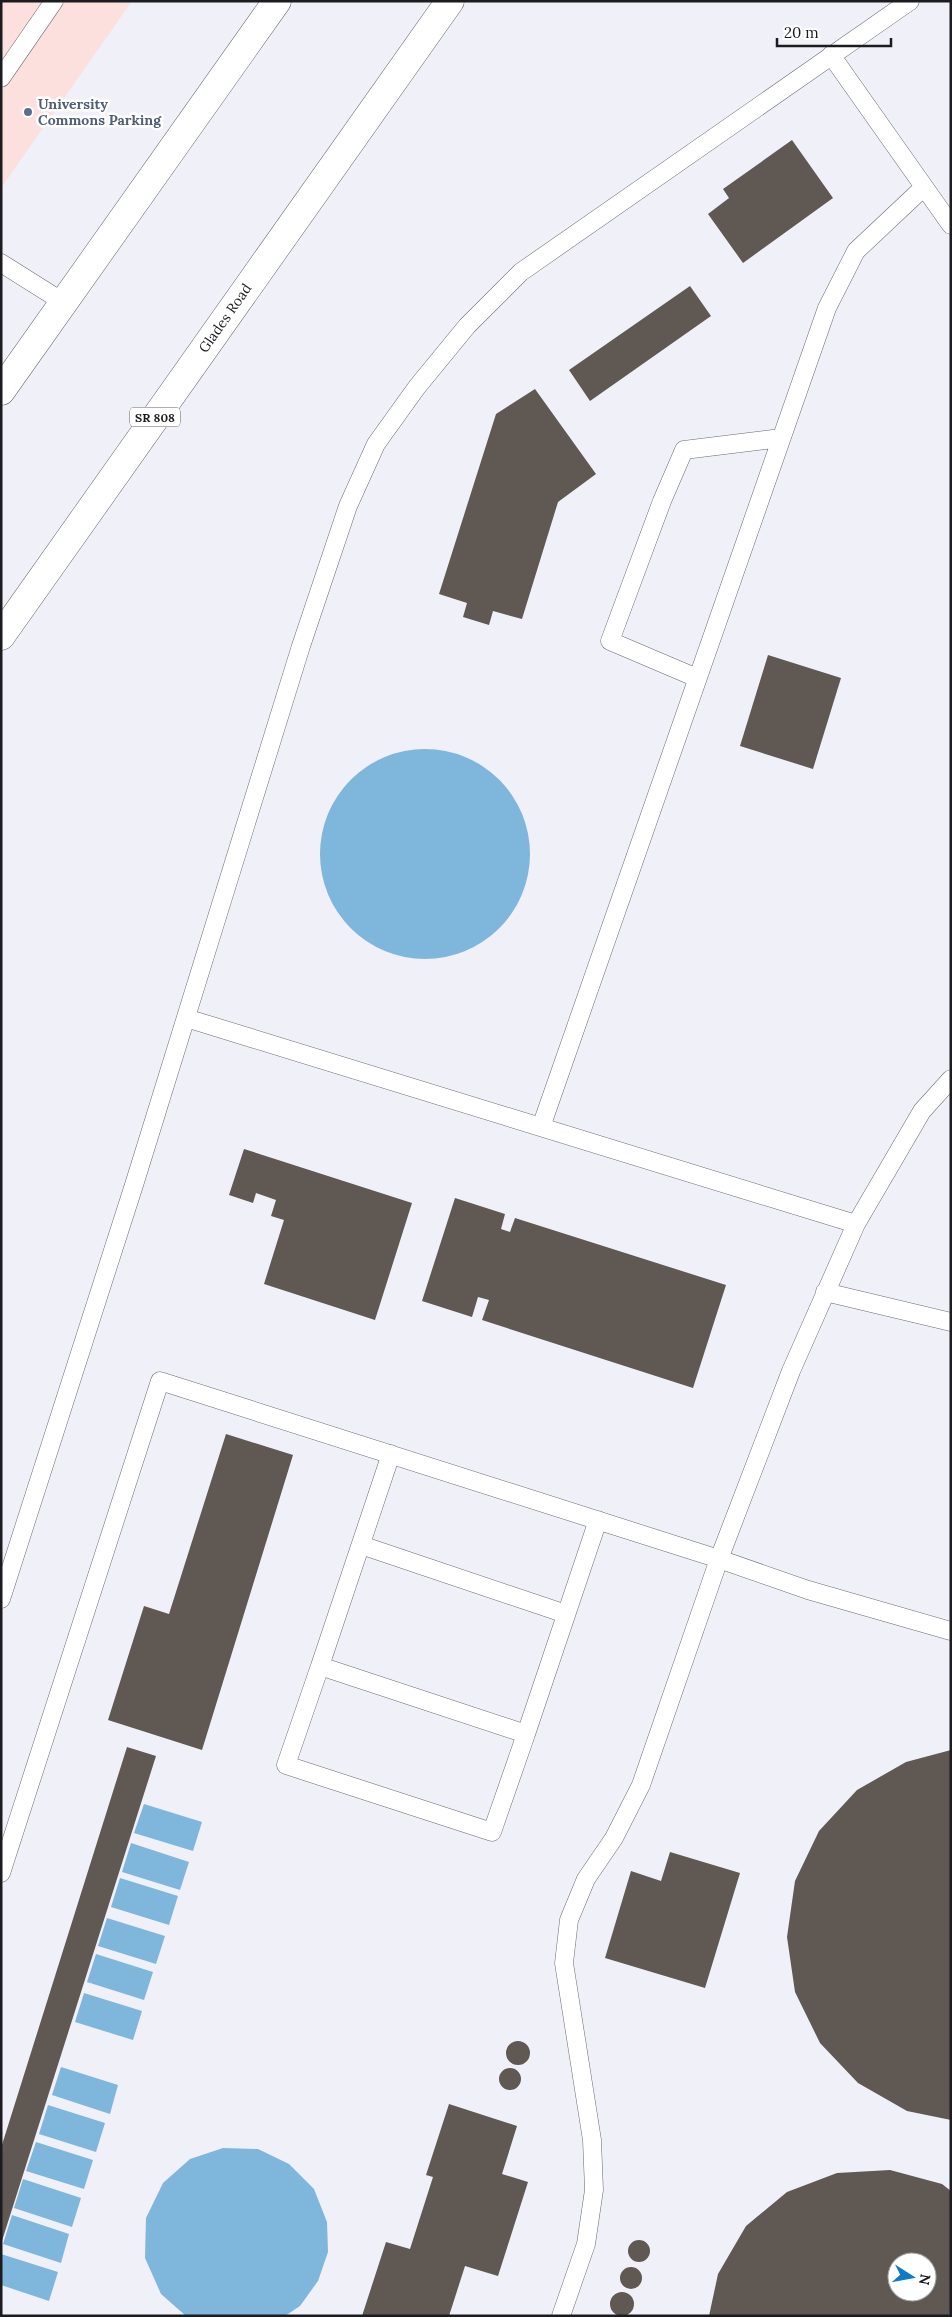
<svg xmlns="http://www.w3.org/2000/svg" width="952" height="2317" viewBox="0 0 952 2317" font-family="Lora,serif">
<rect width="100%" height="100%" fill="#f0f0f9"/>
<path fill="#fbe0dd" d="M1,1h131l-131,187z"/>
<path fill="#7fb6db" d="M320 854a105 105 0 1 1 210 0a105 105 0 1 1-210 0Z
M144,1804l58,18 -9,29 -59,-18z
M131,1843l58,19 -9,28 -58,-18z
M120,1878l58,18 -9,29 -58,-18z
M107,1918l58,18 -9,28 -58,-18z
M96,1954l57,18 -9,28 -57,-18z
M84,1993l58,18 -9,29 -58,-18z
M61,2067l57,18 -8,29 -58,-19z
M48,2105l57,18 -9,29 -57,-18z
M36,2142l57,18 -9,29 -58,-18z
M223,2148l35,1 31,15 25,25 13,33 1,30 -10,29 -18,25 -15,10h-99l-25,-22 -16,-36 1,-40 17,-35 27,-24z
M23,2179l58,19 -9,29 -58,-19z
M12,2215l57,19 -8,29 -58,-19z
M1,2254l57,18 -9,29 -48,-16z"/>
<path fill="#5f5853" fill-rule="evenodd" d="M792,140l41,58 -90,65 -35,-49 21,-16 -6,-9z
M690,286l21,30 -121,85 -21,-31z
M535,389l61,85 -38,28 -36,117 -29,-8 -4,14 -26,-8 4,-14 -28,-9 57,-180z
M768,655l73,23 -28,91 -73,-23z
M244,1149l168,54 -37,117 -111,-36 20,-64 -13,-4 5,-16 -20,-7 -3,10 -24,-8z
M455,1198l50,16 -4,15 9,3 5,-14 211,67 -33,103 -211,-68 7,-20 -11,-3 -6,20 -50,-16z
M226,1434l67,21 -91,295 -94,-30 36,-114 25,8z
M127,1747l29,9 -155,488v-96z
M951,1750v370l-44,-9 -49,-28 -38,-40 -25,-51 -8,-55 8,-56 24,-50 38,-41 49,-28z
M670,1852l70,21 -35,115 -100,-30 26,-87 30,10z
M506 2053a12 12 0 1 1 24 0a12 12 0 1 1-24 0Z
M499 2079a11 11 0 1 1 22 0a11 11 0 1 1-22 0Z
M449,2104l68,22 -15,48 26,8 -30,94 -33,-10 -16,50h-87l24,-74 24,7 23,-72 -7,-2z
M890,2170l52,14 9,7v125h-242l9,-42 28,-48 41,-34 50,-19zM897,2262h30v30h-30z
M628 2251a11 11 0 1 1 22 0a11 11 0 1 1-22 0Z
M620 2278a11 11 0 1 1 22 0a11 11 0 1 1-22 0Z
M610 2304a12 12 0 1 1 24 0a12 12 0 1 1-24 0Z"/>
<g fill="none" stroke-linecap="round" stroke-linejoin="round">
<defs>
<path id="service" d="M831,55l120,170
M1,78l53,-77
M1,263l62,39
M697,678l-87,-37 52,-140 22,-51 97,-12
M186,1018l670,206
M541,1127l286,-819 29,-57 68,-64
M825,1292l126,30
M391,1454l-71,212 206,68 72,-214
M361,1545l205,69
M1,1599l133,-414 167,-539 47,-140 28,-62 41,-57 50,-61 54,-54 389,-271
M320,1666l-34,99 206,67 34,-98
M1,1873l159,-492 559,178 89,31 143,41
M561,2316l25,-72 8,-54 -2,-50 -28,-177 5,-43 17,-41 28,-41 27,-53 78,-226 72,-188 65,-147 66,-113 29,-32"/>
<path id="primary" d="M1,391l276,-390
M1,636l449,-635"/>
</defs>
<use href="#service" stroke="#6a6a72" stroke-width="19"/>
<use href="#primary" stroke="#6a6a72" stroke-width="29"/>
<use href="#service" stroke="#fff" stroke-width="18"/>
<use href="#primary" stroke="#fff" stroke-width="28"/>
</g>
<circle fill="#5c6f8a" stroke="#fff" stroke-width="2" cx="28" cy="112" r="5"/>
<g text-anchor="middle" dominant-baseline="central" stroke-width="5" stroke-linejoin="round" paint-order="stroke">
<rect fill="#fff" stroke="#606063" stroke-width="1" x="130" y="407.5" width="50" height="19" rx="4"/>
<g font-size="12" font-weight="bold" fill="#1c1c20">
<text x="155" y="417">SR 808</text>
</g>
<g font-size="14" font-weight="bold" fill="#4e5e75" stroke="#fff" text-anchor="start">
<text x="38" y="104">University<tspan x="38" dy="16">Commons Parking</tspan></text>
</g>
<g font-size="14" fill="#1c1c20" stroke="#fff">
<text transform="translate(225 318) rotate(-55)">Glades Road</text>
</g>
</g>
<rect width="952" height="2317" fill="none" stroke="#1c1c20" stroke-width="5"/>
<g transform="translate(912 2277) rotate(101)"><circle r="24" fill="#ffffff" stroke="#a4a4a6"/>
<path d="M0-4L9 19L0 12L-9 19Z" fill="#0f7ac5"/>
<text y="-8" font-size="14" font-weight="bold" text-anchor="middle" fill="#1c1c20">N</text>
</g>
<path d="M777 38v8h114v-8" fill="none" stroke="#1c1c20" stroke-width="2.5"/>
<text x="784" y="38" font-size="15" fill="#1c1c20" stroke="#ffffff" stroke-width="4" paint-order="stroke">20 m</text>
</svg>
